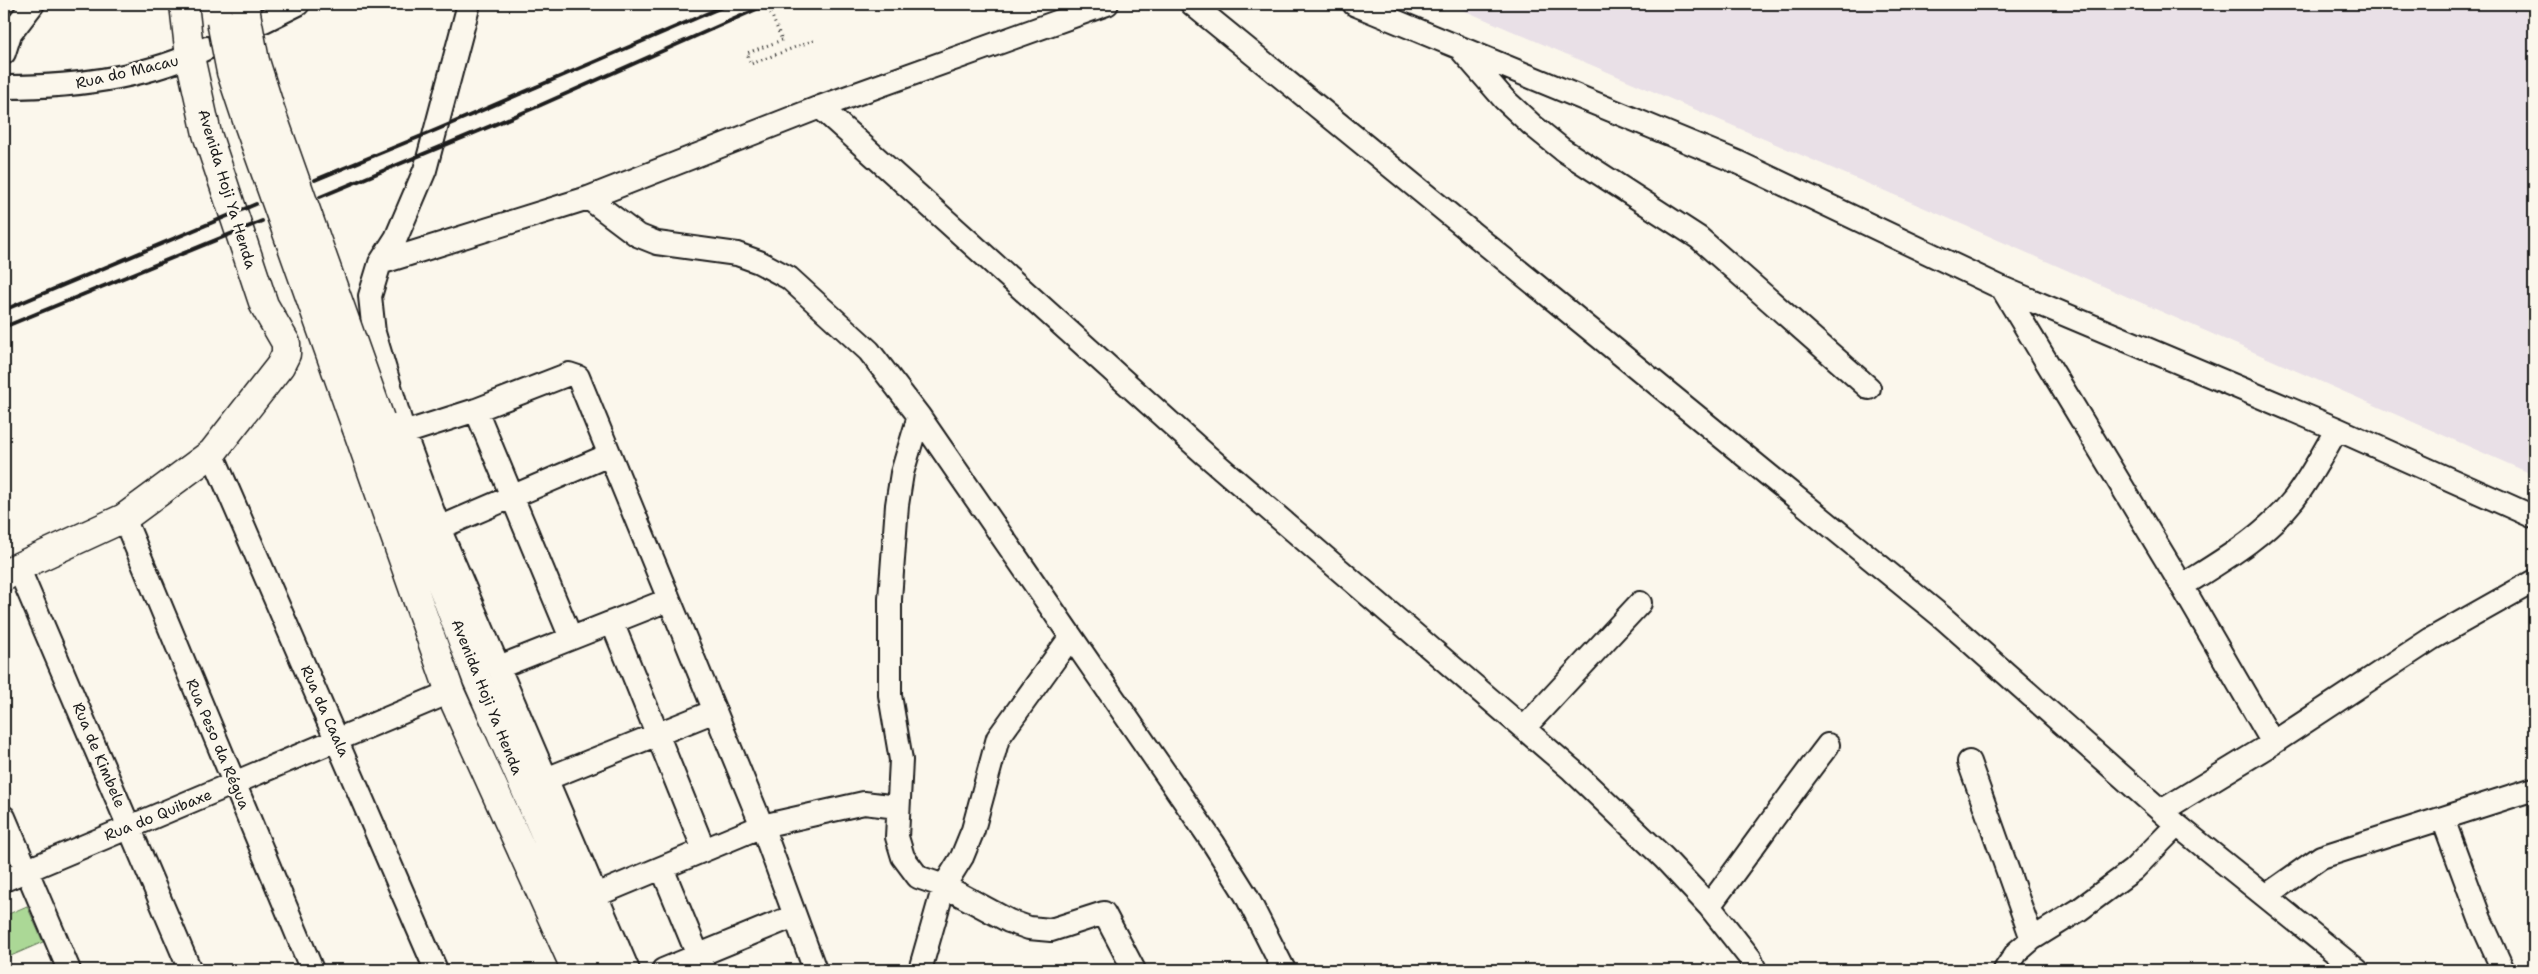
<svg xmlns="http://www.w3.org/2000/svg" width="2538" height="974" viewBox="0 0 2538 974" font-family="'Shantell Sans',sans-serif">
<rect width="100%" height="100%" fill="#fbf7ec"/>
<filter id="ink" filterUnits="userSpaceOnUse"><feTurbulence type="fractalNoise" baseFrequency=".02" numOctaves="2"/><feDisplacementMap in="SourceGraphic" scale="10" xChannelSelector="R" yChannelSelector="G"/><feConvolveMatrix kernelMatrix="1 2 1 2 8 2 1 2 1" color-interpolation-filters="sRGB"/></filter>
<g filter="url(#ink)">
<path fill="#e9e0e7" d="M1449,4h1085v471l-593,-260z"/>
<path fill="#abd896" stroke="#647a59" d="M27,906l16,36 -39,17v-43z"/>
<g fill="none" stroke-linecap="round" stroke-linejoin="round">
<defs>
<path id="street" d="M469,4l-44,166 -29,68 -16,25 -10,33 4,37 30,100 35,95 189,442
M1192,4l749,612 236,209 180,145
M1354,4l383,158 265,126 335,141 197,88
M264,21l34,-17
M1463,52l41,47 28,26 31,25 136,88 170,150
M4,53l6,-19 23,-30
M4,87c68,0 141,-8 203,-39
M820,107l386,348 366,315 92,88 45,48 41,52 5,12
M588,198l49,37 20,8 80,11 22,8 30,16 80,73 50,65 295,428 32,51 38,75
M380,263l208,-65 232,-91 287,-103
M2002,288l180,298 91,157
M476,410l95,228
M919,416l-17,57 -5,32 -7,94v96l11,65 -4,77 6,20 15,20 26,9 65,35 20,7 22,2 53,-17 30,57
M404,433l72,-23 93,-36 9,3 184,449 53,144
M212,453l224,517
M124,518l188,452
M439,528l170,-73
M18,567l172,403
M2182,586c41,-26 82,-49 112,-87 17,-22 29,-46 43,-70
M612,622l92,228
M499,667l169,-67
M1525,727l115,-124
M1969,762l63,177
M546,779l169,-68
M2163,810l110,-67 158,-104 103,-58
M4,817l65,153
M2443,819l37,100 23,51
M662,868l42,102
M4,880l446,-188
M2267,895l54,-38 213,-68
M582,901l180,-75 102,-23 34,4
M1709,906c40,-53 78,-108 119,-161
M663,970l131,-54
M920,970l24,-84 18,-29 11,-27 25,-92 72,-100
M2005,970l12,-18 15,-13 47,-29 54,-40 44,-45"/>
<path id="secondary" d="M380,419l97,260 128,291
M357,429l93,263 126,278
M4,577l14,-10 106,-49 88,-65 68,-87 6,-12v-11l-22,-38 -57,-171 -17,-77 -6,-53"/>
</defs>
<use href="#street" stroke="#1c1c1c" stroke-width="26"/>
<use href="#secondary" stroke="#1c1c1c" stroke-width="31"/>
<path stroke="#1c1c1c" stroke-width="3" stroke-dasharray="1 4" stroke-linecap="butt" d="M782,40l-35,13 4,11 66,-25"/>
<use href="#street" stroke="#fbf7ec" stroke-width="22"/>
<use href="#secondary" stroke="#fbf7ec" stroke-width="28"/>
<path stroke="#1c1c1c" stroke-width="4" d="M315,180l121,-50 293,-126
M320,197l214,-89 234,-104
M4,310l252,-106
M4,327l258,-106"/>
<defs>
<path id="secondary-bridge" d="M245,8l10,53 16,51 109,307
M221,21l10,51 17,51 109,306"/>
</defs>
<use href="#secondary-bridge" stroke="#1c1c1c" stroke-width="31" stroke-linecap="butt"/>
<path stroke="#1c1c1c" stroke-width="3" stroke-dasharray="1 4" stroke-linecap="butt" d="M767,4l15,36"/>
<use href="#secondary-bridge" stroke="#fbf7ec" stroke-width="28"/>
</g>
</g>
<g text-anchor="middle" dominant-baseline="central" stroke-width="5" stroke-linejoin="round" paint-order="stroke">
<g font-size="15" fill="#1c1c1c" stroke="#fbf7ec">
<text transform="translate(127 72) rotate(-13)">Rua do Macau</text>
<text transform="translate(227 189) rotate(73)">Avenida Hoji Ya Henda</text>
<text transform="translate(487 697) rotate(68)">Avenida Hoji Ya Henda</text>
<text transform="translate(325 711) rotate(66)">Rua da Caala</text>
<text transform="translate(218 744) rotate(67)">Rua Peso da Régua</text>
<text transform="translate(99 755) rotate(67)">Rua de Kimbele</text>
<text transform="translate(158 815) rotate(-22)">Rua do Quibaxe</text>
</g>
</g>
<rect width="2538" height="974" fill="none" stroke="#fbf7ec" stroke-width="20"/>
<rect x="10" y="10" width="2518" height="954" fill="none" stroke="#1c1c1c" stroke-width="2" filter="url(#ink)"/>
</svg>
